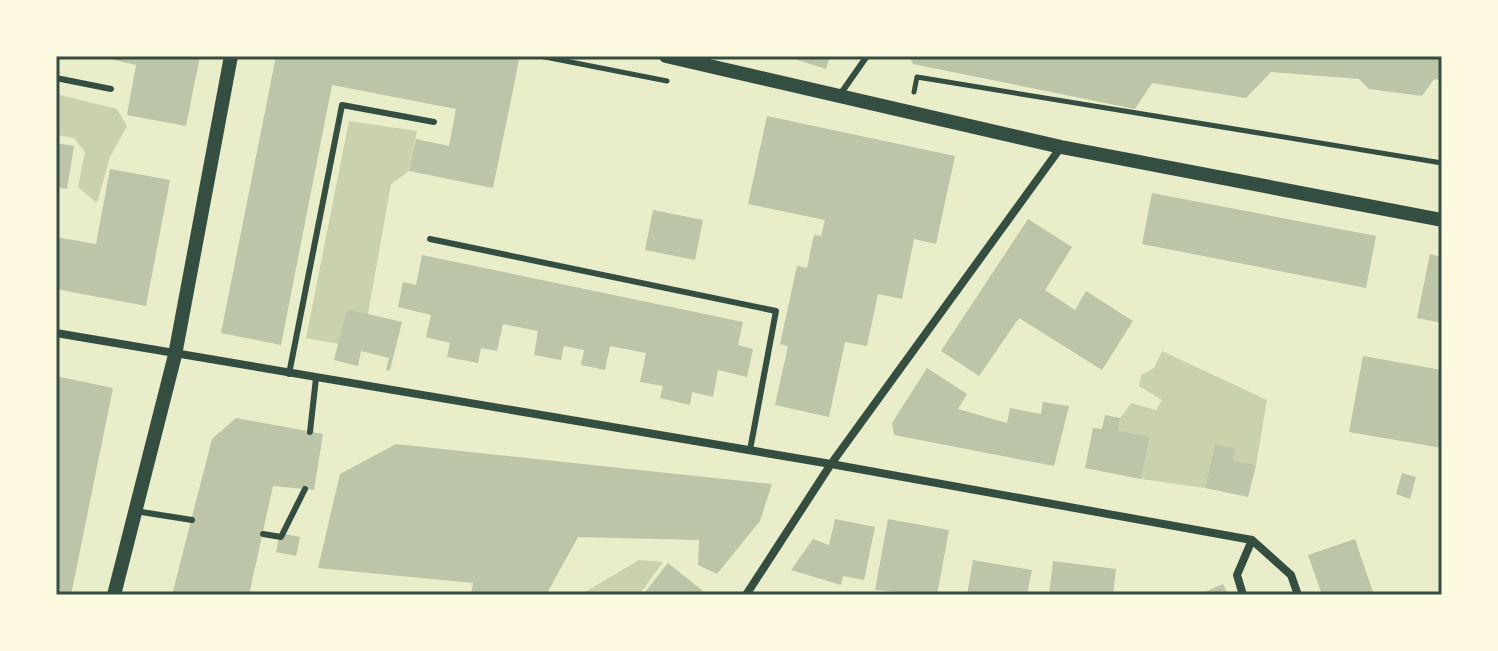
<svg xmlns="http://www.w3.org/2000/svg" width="1498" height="651" viewBox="0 0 1498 651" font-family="'IBM Plex Serif',serif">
<rect width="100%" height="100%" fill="#e9edc9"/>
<path fill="#cad2ad" d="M56,94l61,15 10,17 -17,31 -13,46 -19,-16 7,-35 -11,-14 -18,-3z
M349,121l68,10 -8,40 -18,13 -23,130 -21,-5 -8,35 -33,-6z
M1162,351l105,49 -11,65 -23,-5 3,-12 -21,-4 -10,44 -64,-9 9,-42 -32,-7 2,-12 11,-15 25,7 6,-10 -23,-14 2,-11 13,-7z
M639,560l24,2 -24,33h-59z"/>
<path fill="#bcc5a7" d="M98,56h102l-14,70 -59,-11 9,-50z
M276,56h224l19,4 -26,128 -84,-17 7,-32 33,7 7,-37 -124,-24 -51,260 -60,-12z
M785,56h45l-4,13z
M909,56h533v25l-8,-2 -12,17 -53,-7 -10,-10 -88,-7 -25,26 -94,-15 -17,26 -222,-45z
M767,116l188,40 -19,88 -22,-5 -12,60 -24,-5 -11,52 -22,-4 -16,75 -54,-12 13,-59 -8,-2 17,-78 10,2 7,-33 7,1 4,-16 -77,-16z
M56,143l18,3 -7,43 -11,-2z
M110,169l60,11 -24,126 -90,-17v-52l40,7z
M1152,193l224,43 -10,52 -224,-44z
M653,210l50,10 -8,40 -50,-10z
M1028,219l44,28 -27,43 30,20 11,-19 47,30 -31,49 -83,-52 -40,58 -38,-25z
M1430,254l12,3v66l-25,-5z
M422,255l321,67 -5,23 15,4 -6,28 -29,-7 -5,27 -21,-5 -2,13 -30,-7 3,-12 -23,-4 6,-29 -36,-7 -5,24 -24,-5 3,-15 -20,-4 -3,14 -27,-5 4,-24 -35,-7 -6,27 -16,-3 -3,15 -31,-6 3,-14 -24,-6 5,-22 -33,-8 5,-25 13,3z
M347,309l55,13 -12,48 -4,1 3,-13 -28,-7 -3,15 -24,-6z
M1363,356l79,14v78l-93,-16z
M927,368l40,26 -9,15 49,14 3,-15 31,6 2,-12 26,4 -15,60 -160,-31 -2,-12z
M56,376l57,12 -42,207h-15z
M1105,415l15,3 -2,12 32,7 -9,42 -56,-11 8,-40 9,1z
M236,418l87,16 -9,56 -41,-4 -24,109h-77l40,-156z
M396,444l376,40 -12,37 -43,53 -19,-9 1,-25 -121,-3 -32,58h-75l2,-12 -155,-15 22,-94z
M1215,444l21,4 -3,12 23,5 -8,32 -43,-9z
M1402,473l14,4 -6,22 -14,-5z
M835,519l40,8 -11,53 -21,-4 -2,9 -50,-15 22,-31 16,6z
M888,519l61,11 -12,65 -62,-5z
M280,533l20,4 -4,19 -20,-4z
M1355,539l19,56h-52l-14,-40z
M973,560l59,10 -5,25h-60z
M1053,561l63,8 -3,26h-64z
M668,563l35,28 -3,4h-57z
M1223,584l5,11h-31z"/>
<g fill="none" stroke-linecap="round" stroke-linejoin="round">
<path stroke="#344e41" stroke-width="5" d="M540,56l127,25
M914,92l3,-15 525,86"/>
<path stroke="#344e41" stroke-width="6" d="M56,78l55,11
M839,96l28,-40
M430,239l346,72 -26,139
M289,374l53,-269 92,17
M310,432l6,-54
M135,511l57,9
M263,534l18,3 24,-48"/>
<path stroke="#344e41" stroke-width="8" d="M56,333l775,131 421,76 39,35 7,20
M746,595l85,-131 230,-317
M1243,595l-6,-20 15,-35"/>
<path stroke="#344e41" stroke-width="14" d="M666,56l395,91 381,73
M114,595l61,-240 56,-299"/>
</g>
<rect width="1498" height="651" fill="none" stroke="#fefae0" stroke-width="116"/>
<rect x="58" y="58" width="1382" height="535" fill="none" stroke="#344e41" stroke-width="3"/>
</svg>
